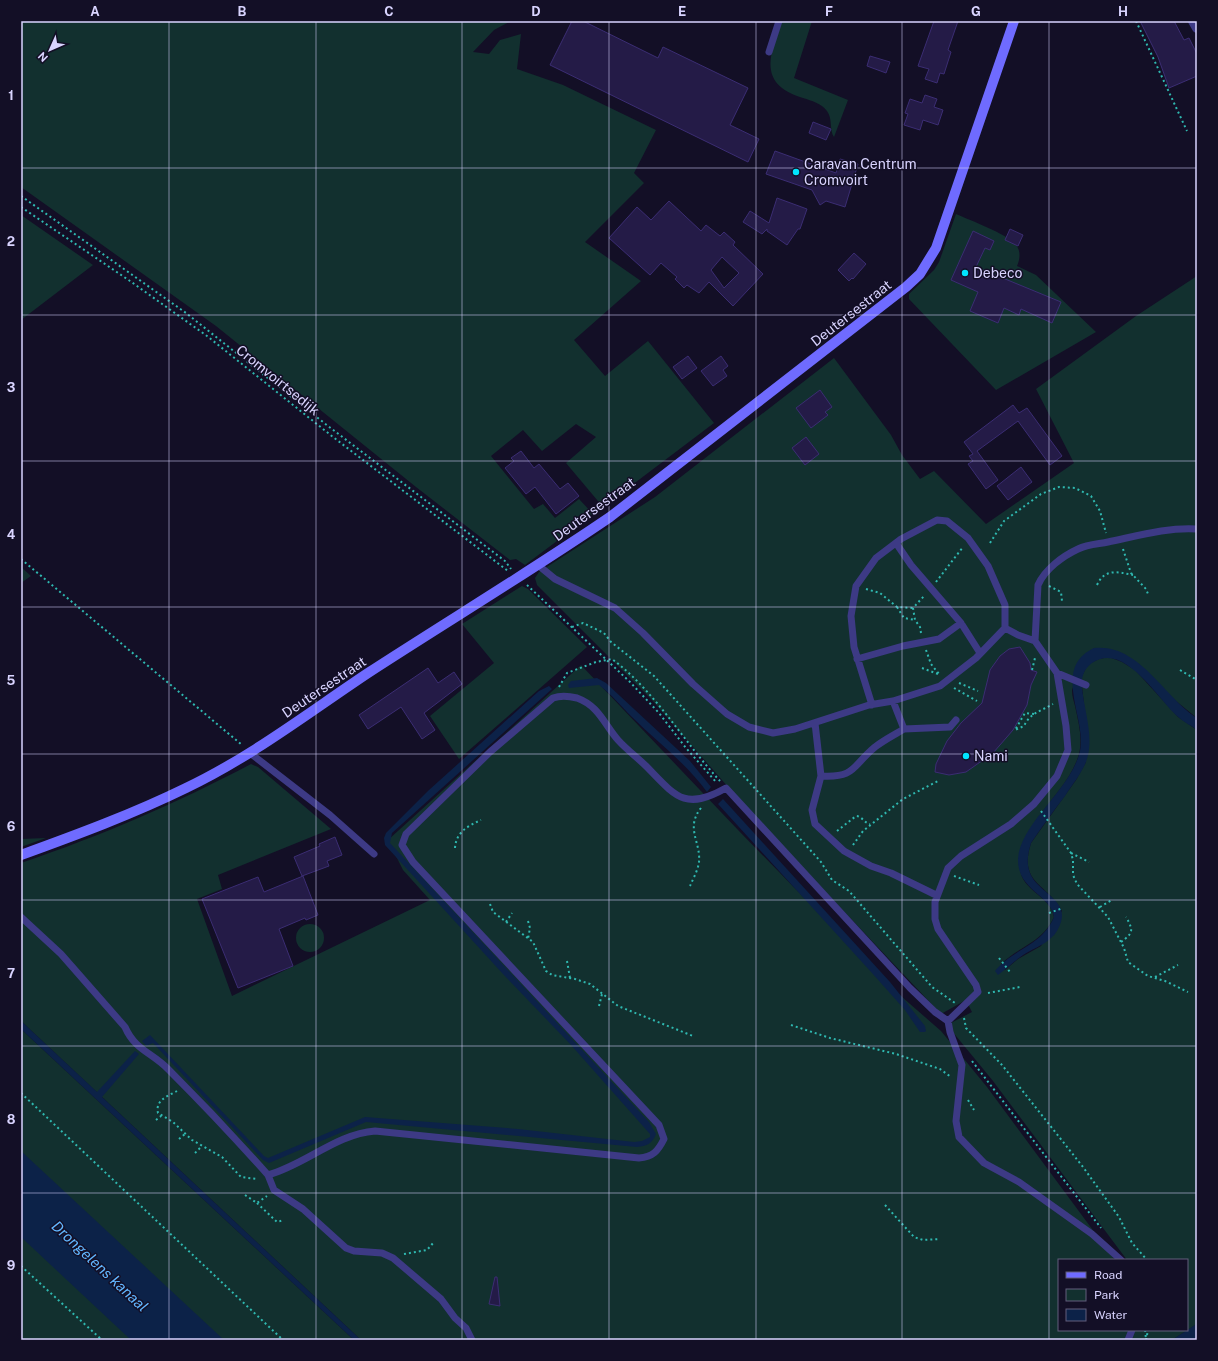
<svg xmlns="http://www.w3.org/2000/svg" width="1218" height="1361" viewBox="0 0 1218 1361" font-family="'Public Sans',sans-serif">
<rect width="100%" height="100%" fill="#130f26"/>
<path fill="#12302f" d="M21,21h490l-17,9 -21,22 16,2 11,-14 21,-6 -4,35 46,16 93,45 -22,43 10,10 -59,59 56,39 -67,59 31,36 43,-35 66,82 -111,84 -37,-44 30,-26 -20,-13 -34,27 -19,-21 -32,26 43,53 9,-5 12,14 24,-19 14,15 -68,51 -9,-6 -6,1 -94,-73 -200,-161 -195,-139z
M781,21h31l-18,57 54,22 -14,37c-5,-7 -1,-18 -7,-26 -6,-8 -15,-10 -24,-13 -46,-14 -33,-42 -22,-77z
M956,214c15,7 50,19 60,31 5,6 4,14 1,21l19,9 60,57 -100,58 -87,-91v-5l25,-24 5,-8z
M21,215l72,50 -72,55z
M1197,276v442l-26,-21 -32,-33 -45,-16c-5,9 -21,35 -22,43 0,5 2,11 3,15 4,18 9,37 2,54 -15,39 -58,63 -57,108 1,23 31,28 34,49 -11,25 -34,29 -53,47l4,6 13,-11 23,-13 21,-35c-15,-28 -44,-27 -31,-68l45,-63 10,-18 -2,-58 -3,-26 5,-10 5,-5 8,-4 10,-2 13,5 13,8 43,47 19,13v594l-25,16h-811l-340,-319v-158c82,-28 154,-59 230,-99l7,3 73,62 -113,46 4,14 -25,10 35,97 198,-96 -27,-30 -15,-30 193,-175 158,166 155,159 47,41 46,56 128,173h-56v70h128v-70h-60l-134,-179 -46,-56 25,-13 -6,-12 -25,14 -191,-202 -99,-113 -114,-114 -2,-7 4,-6 116,-75 179,-139 57,77 11,20 18,24 14,-8 52,53 88,-61 -38,-74 100,-73z
M21,567l10,9 -10,7z
M522,586l6,3 59,58 -128,112 -29,-43 64,-53 -32,-39z
M46,838l-25,9v-8z
M296 938a14 14 0 1 1 28 0a14 14 0 1 1-28 0Z
M21,1029l333,311h-333z"/>
<path fill="#0c2248" d="M1094,648c45,-5 70,49 103,70v12c-6,-5 -14,-8 -20,-14 -20,-18 -53,-75 -85,-53 -8,6 -11,14 -10,24 2,24 13,51 4,75 -5,12 -14,23 -21,34 -12,15 -23,31 -34,47 -3,10 -5,20 -1,30 7,19 38,26 31,49 -2,6 -5,12 -10,16 -6,6 -14,9 -21,13 -12,6 -21,16 -32,24l-3,-4c19,-23 47,-25 59,-54 -3,-22 -37,-27 -36,-58 2,-36 53,-69 62,-108 7,-32 -29,-83 14,-103z
M597,678l9,5 84,78 21,26 -4,5c-21,-29 -50,-50 -75,-75 -11,-11 -20,-22 -33,-32l-30,3 -1,-3 3,-4z
M549,686l3,3 -160,144 -2,10 259,279 7,12c-4,10 -9,12 -19,13l-271,-25 -97,41 -6,-3 -110,-117 -7,3 -4,-5 8,-6 114,121 4,2 97,-41 153,12 116,13 8,-1 8,-4v-3l-79,-89 -68,-71 -118,-129 -1,-7 2,-5 43,-43 110,-99z
M723,799l167,183 35,44 1,5 -1,1h-5l-15,-22 -33,-37 -154,-169z
M21,1021l76,71 38,-41 4,3 -37,43 259,243h-7l-333,-311z
M21,1151l203,189h-93l-110,-103z
M1197,1324v16h-25l23,-15z"/>
<path fill="#241b47" stroke="#3b2d73" fill-rule="evenodd" d="M572,21h11l75,37 5,-11 85,41 -18,37 29,14 -11,23 -198,-97z
M934,21h24l-10,29 3,2 -7,22 -4,-1 -3,10 -12,-4 4,-10 -11,-3z
M1140,21h34l10,19 5,-2 8,16v22l-28,12 -11,-31z
M870,56l20,6 -4,11 -19,-7z
M925,95l12,4 -3,8 9,3 -5,15 -15,-5 -3,10 -16,-5 4,-11 -3,-1 5,-14 12,4z
M813,122l18,7 -5,11 -17,-7z
M775,151l61,22 4,-14 18,5 -13,43 -19,-6 -6,4 -8,-15 -46,-16z
M777,198l30,11 -7,20h-2l-11,16 -20,-14v-2l-5,5 -19,-12 7,-11 19,12z
M669,201l32,30 5,-6 14,11 4,-4 11,10 -2,3 30,29 -30,32 -24,-24 -10,11 -12,-8 -3,3 -9,-9 2,-2 -16,-14 -11,12 -41,-37 28,-31 14,13zM722,257l17,16 -15,15 -13,-18z
M1010,229l13,6 -5,11 -13,-6z
M973,231l21,10 -4,9 -5,-2 -9,19 85,35 -9,21 -31,-14 -2,6 -15,-7 -6,15 -28,-12 8,-19 -27,-12z
M854,253l12,11 -13,15 -1,-1 -3,3 -11,-11z
M688,356l9,12 -15,11 -9,-12z
M721,356l7,10 -5,4 4,6 -14,10 -12,-15z
M820,390l12,17 -7,5 3,3 -17,13 -15,-20z
M1013,405l6,8 8,-5 35,48 -12,9 -32,-44 -41,30 21,29 -12,9 -18,-25 5,-3 -4,-5 4,-2 -9,-12z
M806,437l13,17 -14,11 -13,-17z
M521,451l13,17 5,-4 21,25 8,-6 11,13 -23,18 -21,-27 -9,7 -21,-26 9,-7 -3,-3z
M1021,467l11,15 -24,18 -11,-14z
M1020,647l10,16 1,7 6,2 -6,13 -4,20 -14,25 -20,23 -27,19 -17,3 -14,-3 1,-8 11,-23 14,-18 21,-20 8,-33 10,-14 9,-7z
M428,668l10,15 16,-11 8,12 -38,29 11,17 -13,9 -21,-32 -33,22 -9,-14z
M335,837l7,18 -15,6 2,5 -27,10 -8,-19 26,-11 -1,-2z
M303,876l15,39 -12,5 -1,-2 -26,11 14,37 -55,22 -36,-89 56,-22 6,15z
M495,1277h2l3,29 -11,-2z"/>
<g fill="none" stroke-linecap="round" stroke-linejoin="round">
<path stroke="#2fb8b0" stroke-width="2" stroke-dasharray="2 3" stroke-linecap="butt" d="M1136,21l51,110
M21,196l165,117 142,113 177,135 6,8
M21,207l109,74 77,55 126,101 175,134
M990,543l14,-22 37,-27 18,-7 16,1 16,8 9,15 6,22
M1123,549l8,24 15,16 2,5
M21,559l221,186
M936,582l27,-35
M527,585l103,97 29,31 27,35 30,34
M1097,585c8,-17 21,-13 36,-10
M1049,586l12,6 1,9
M866,589l14,4 17,14 16,1
M897,607l7,11 11,2
M572,627l11,-4 21,10 7,9 43,34 167,186 11,18 17,11 83,96 23,16
M921,633l-1,-6 -5,-7 -2,-12 11,-12
M926,650l5,14 8,10
M922,668l16,6
M1032,670l3,-12
M1180,670l17,10
M959,683l19,8
M559,687l8,-14 29,-11 16,-3c44,33 71,82 108,122
M954,688l23,13
M1034,714l-9,-1 -10,17 9,-4c6,-13 17,-15 29,-22
M1041,811l30,42 2,7v15l4,9 31,33 16,31 4,14 20,14 17,5 23,11
M837,831l19,-15c6,0 8,7 14,8
M853,845l10,-14 40,-32 37,-19
M455,848c1,-16 13,-22 26,-28
M1071,853l18,9
M954,876l25,9
M690,886c3,-7 8,-16 9,-24 2,-20 -14,-34 2,-54
M490,904l3,8 40,30 13,29 6,4 23,4 15,5 28,22 75,30
M1100,907l12,-7
M1049,913l14,-5
M528,921l2,7 -2,11
M506,922l6,-9
M1121,942c12,-9 13,-11 5,-25
M999,958l11,14
M567,961l3,17
M1155,977l23,-12
M988,993l32,-6
M599,1006l3,-12
M964,1018l2,10 36,37 81,102 36,50 13,26 15,17
M791,1025l39,13 66,16 44,15 11,8
M972,1061l129,167
M177,1091c-9,5 -22,9 -19,22l15,9 19,18 30,17 19,20 16,2
M21,1093l262,247
M968,1100l6,10
M156,1120l5,-4
M179,1139l6,-5
M195,1153l7,-7
M245,1195l12,8 10,-7
M257,1203l20,19 7,-2
M885,1205l29,32 9,3 17,-1
M404,1254l23,-4 7,-8
M21,1266l81,74
M1145,1330l1,9
M1146,1340l2,-10"/>
<path stroke="#3d3a85" stroke-width="7" d="M769,52l10,-31
M896,543l15,22 50,58
M538,565l17,14 60,29 28,25 50,51 34,30 22,13 24,6 22,-4 74,-24 24,-4 47,-15 36,-28 29,-30v-23l-17,-39 -20,-28 -21,-17 -10,-1 -36,19 -25,19 -20,28 -5,30 3,31 18,58
M1005,628l13,7 17,6
M857,659l46,-13 36,-7 22,-16 19,30
M1057,673l29,12
M815,723l6,53 -9,34 3,14 29,27 27,15 20,7 45,22
M904,729l46,-2 6,-7
M250,753l80,62 44,39
M821,776c35,2 31,-10 54,-29 9,-7 19,-12 29,-18l-11,-28
M21,917l40,37 64,73c10,23 26,25 43,42 34,34 68,70 100,106
M1121,1260l-29,-26 -73,-52 -35,-19 -25,-26 -3,-16 6,-56 -12,-33 -2,-11 30,-29 -2,-7 -38,-56 -3,-10v-17l13,-34 13,-12 50,-32 23,-20 23,-28 11,-26 -2,-24 -9,-53 -22,-32 3,-56c7,-16 25,-29 40,-36 10,-5 21,-5 30,-7 29,-6 60,-15 89,-13
M472,1340l-6,-12 -11,-10 -14,-19 -48,-41 -11,-5 -28,-2 -8,-3 -43,-39 -29,-19 -6,-15c37,-10 68,-41 107,-44l264,27c14,-1 19,-7 25,-19l-5,-14 -246,-263 -11,-17 4,-11 84,-82 63,-54c8,-3 16,-2 24,0 22,8 27,26 41,42 9,10 20,18 29,27 29,30 38,44 79,21l184,200 25,24 13,9
M1128,1340l4,-10"/>
<path stroke="#3d3a85" stroke-width="10" d="M1193,21l4,7"/>
<path stroke="#6f6bff" stroke-width="10" d="M21,855c55,-20 112,-41 165,-67 65,-31 122,-75 182,-115 80,-52 163,-102 242,-156l296,-230 14,-13 16,-26 78,-227"/>
</g>
<path fill="none" stroke="#d9d4ff" stroke-width="1" stroke-opacity="0.55" d="M169,21v1319M316,21v1319M462,21v1319M609,21v1319M756,21v1319M902,21v1319M1049,21v1319M21,168h1176M21,315h1176M21,461h1176M21,607h1176M21,754h1176M21,900h1176M21,1046h1176M21,1193h1176"/>
<g fill="#00e5ff" stroke="#130f26" stroke-width="1.5">
<circle cx="796" cy="172" r="4"/>
<circle cx="965" cy="273" r="4"/>
<circle cx="966" cy="756" r="4"/>
</g>
<g text-anchor="middle" dominant-baseline="central" stroke-width="3" stroke-linejoin="round" paint-order="stroke">
<g font-size="14" fill="#d9d4ff" stroke="#130f26" text-anchor="start">
<text x="804" y="164">Caravan Centrum<tspan x="804" dy="16">Cromvoirt</tspan></text>
<text x="973" y="273">Debeco</text>
<text x="974" y="756">Nami</text>
</g>
<g font-size="14" fill="#d9d4ff" stroke="#130f26">
<text transform="translate(851 313) rotate(-38)">Deutersestraat</text>
<text transform="translate(278 380) rotate(39)">Cromvoirtsedijk</text>
<text transform="translate(594 509) rotate(-36)">Deutersestraat</text>
<text transform="translate(324 687) rotate(-34)">Deutersestraat</text>
</g>
<g font-size="15" font-style="italic" fill="#62b6ff" stroke="#130f26">
<text transform="translate(100 1266) rotate(43)">Drongelens kanaal</text>
</g>
</g>
<rect width="1218" height="1361" fill="none" stroke="#130f26" stroke-width="44"/>
<rect x="1058" y="1259" width="130" height="72" fill="#130f26" stroke="#625e7d"/>
<rect x="1066" y="1272" width="20" height="6" fill="#6f6bff" stroke="#625e7d"/>
<text x="1094" y="1279" font-size="12" fill="#d9d4ff">Road</text>
<rect x="1066" y="1289" width="20" height="12" fill="#12302f" stroke="#625e7d"/>
<text x="1094" y="1299" font-size="12" fill="#d9d4ff">Park</text>
<rect x="1066" y="1309" width="20" height="12" fill="#0c2248" stroke="#625e7d"/>
<text x="1094" y="1319" font-size="12" fill="#d9d4ff">Water</text>
<g transform="translate(50 50) rotate(225)" stroke="#130f26" stroke-width="3" paint-order="stroke">
<path d="M0-3L7 15L0 10L-7 15Z" fill="#d9d4ff"/>
<text y="-6" font-size="11" font-weight="bold" text-anchor="middle" fill="#d9d4ff">N</text>
</g>
<rect x="22" y="22" width="1174" height="1317" fill="none" stroke="#d9d4ff" stroke-width="1.5"/>
<g font-size="13" text-anchor="middle" font-weight="bold" fill="#d9d4ff">
<text x="95" y="16">A</text>
<text x="242" y="16">B</text>
<text x="389" y="16">C</text>
<text x="536" y="16">D</text>
<text x="682" y="16">E</text>
<text x="829" y="16">F</text>
<text x="976" y="16">G</text>
<text x="1123" y="16">H</text>
<text x="11" y="100">1</text>
<text x="11" y="246">2</text>
<text x="11" y="392">3</text>
<text x="11" y="539">4</text>
<text x="11" y="685">5</text>
<text x="11" y="831">6</text>
<text x="11" y="978">7</text>
<text x="11" y="1124">8</text>
<text x="11" y="1270">9</text>
</g>
</svg>
